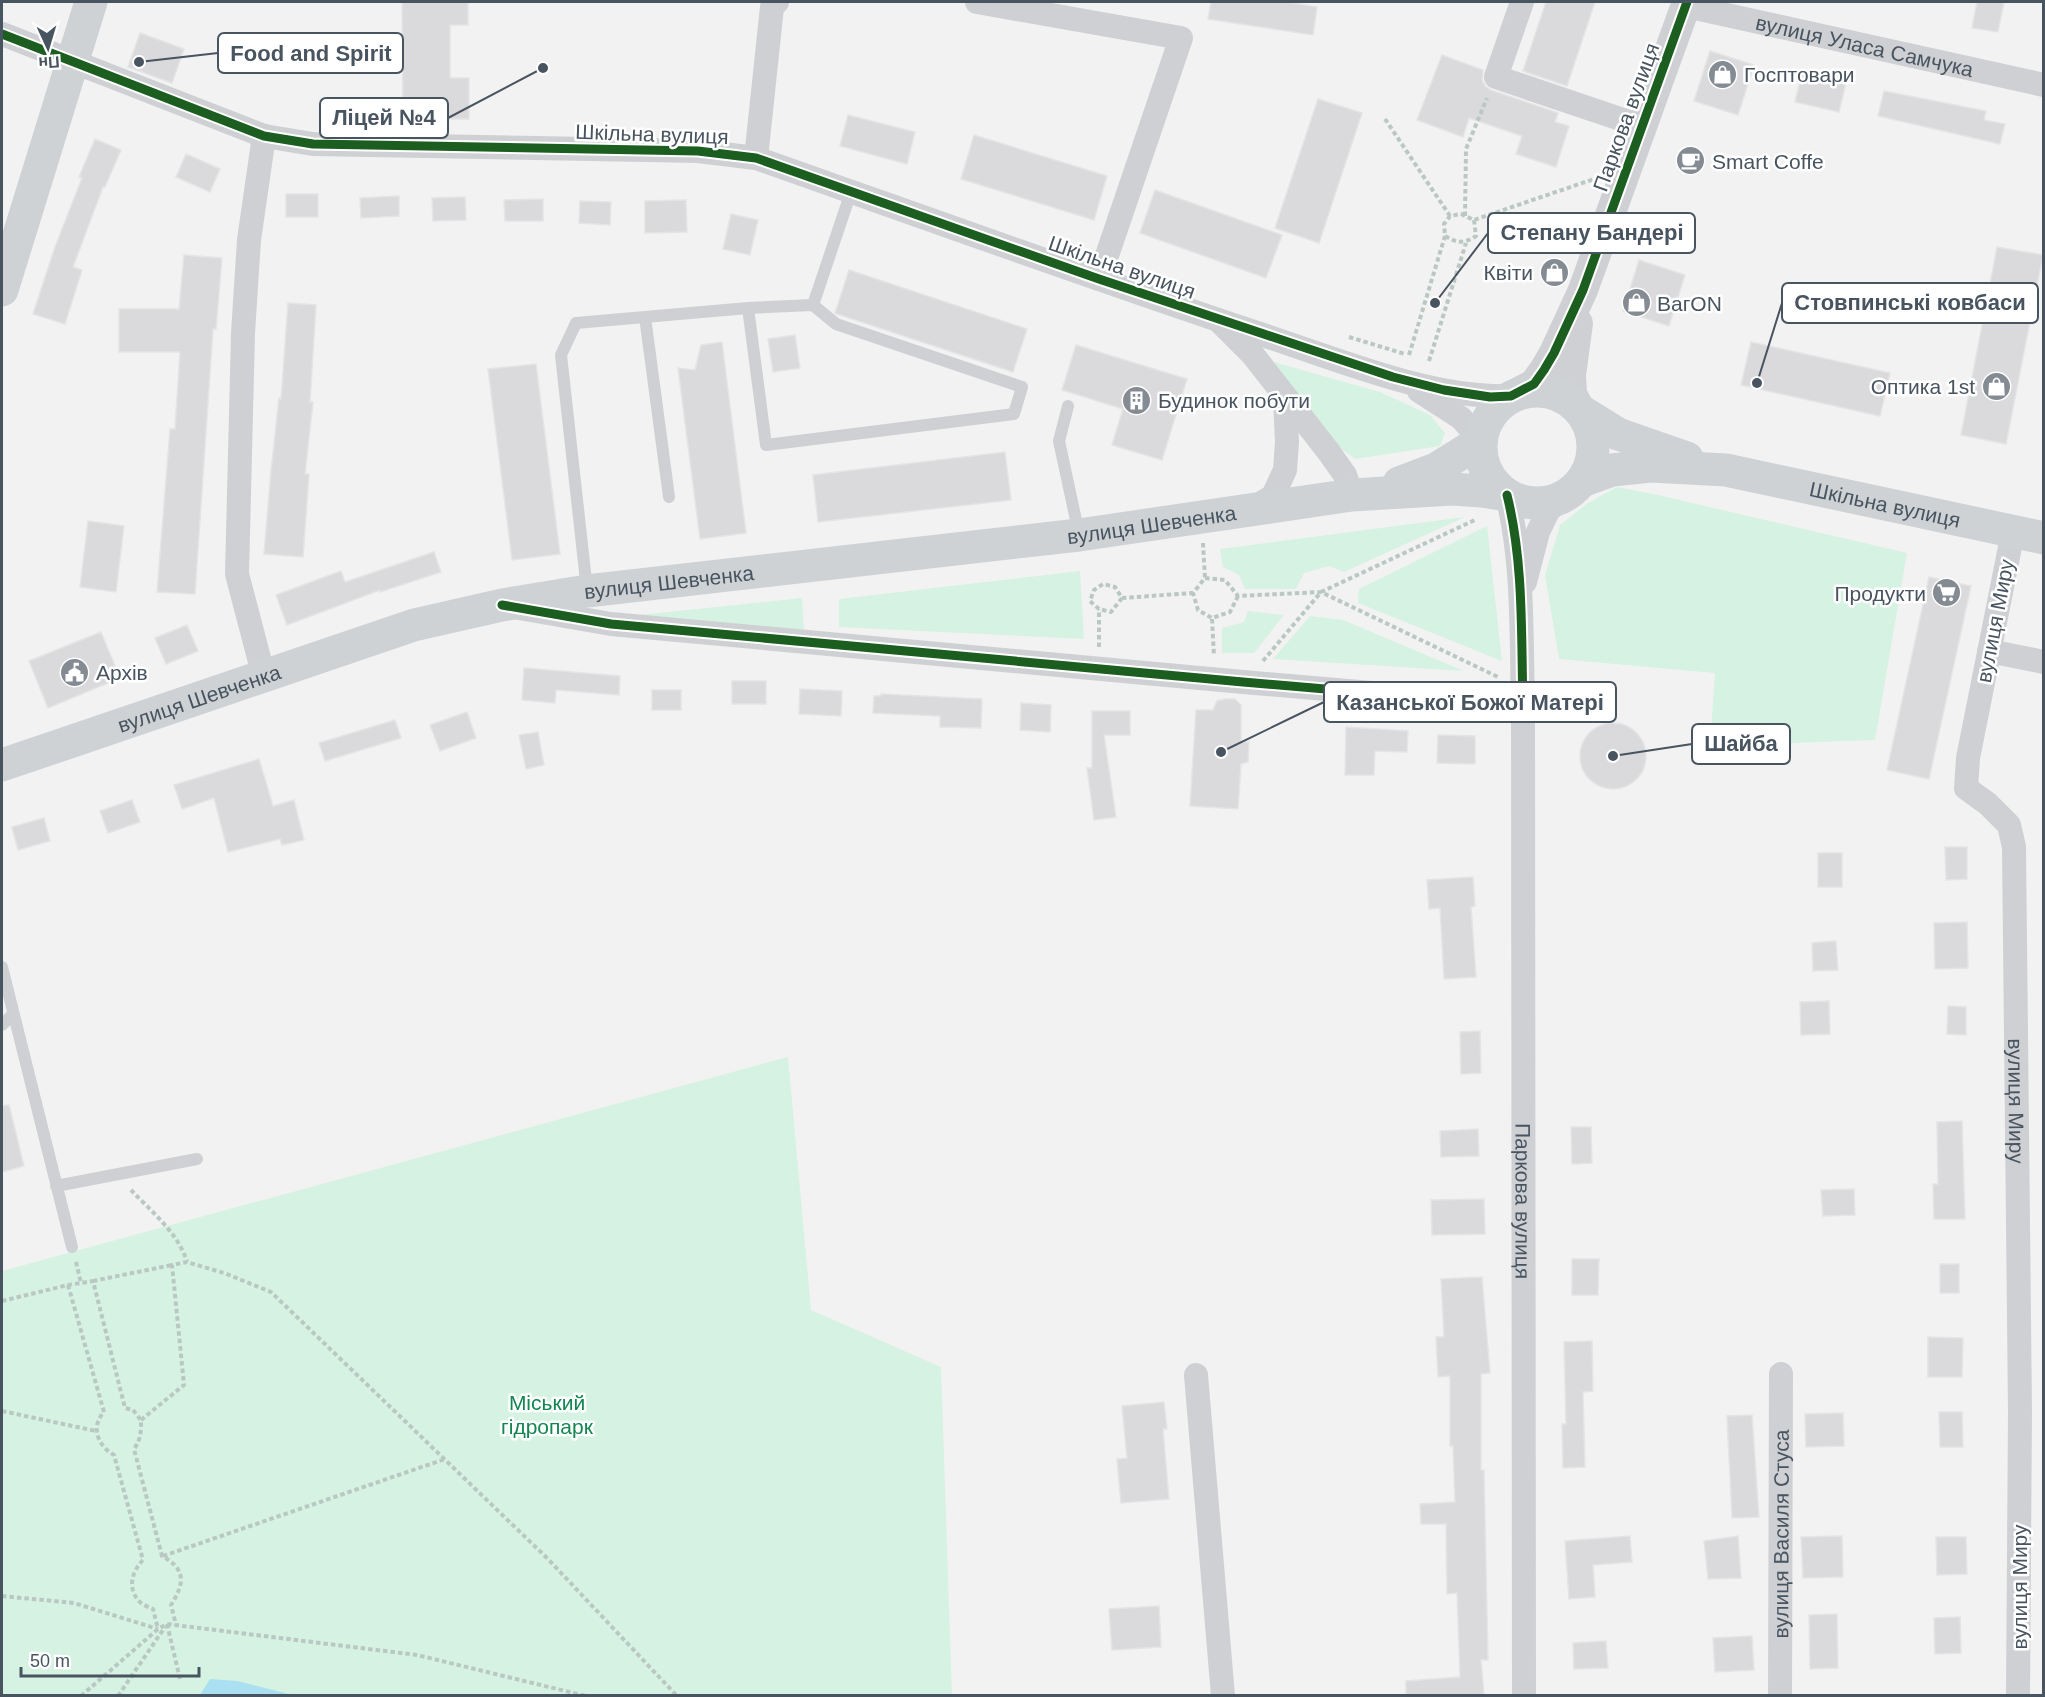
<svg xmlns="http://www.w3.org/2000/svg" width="2045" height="1697" viewBox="0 0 2045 1697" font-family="Arial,sans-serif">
<rect width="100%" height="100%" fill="#f3f2f2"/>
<path fill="#d6f2e2" d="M1274,362l106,30 50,23 15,18 -5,13 -85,13 -23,-17z
M1617,487l41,8 249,58 -32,187 -165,6 5,-73 -156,-14 -14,-84 15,-50 28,-22z
M1465,517l-121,55 -15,-6 -25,7 -8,16h-51l-6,-14 -16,-8 -3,-18z
M1487,526l15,135 -144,-58 1,-14z
M1080,571l4,68 -245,-12v-28z
M802,598l2,33 -183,-14z
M1248,611l36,4 -30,38h-32v-25l22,-6z
M1310,616l33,4 121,51 -191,-12z
M788,1057l23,253 130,57 11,328 -950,1v-425z"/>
<path fill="#aae0f1" d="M210,1679l27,2 56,14h-93z"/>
<path fill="#dadadc" stroke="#e4e4e5" stroke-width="1.5" d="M402,2h66v23h-18v53h19v41h-66z
M1211,2h76l30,5 -4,28 -105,-16z
M1546,2h49l-28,84 -44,-15z
M1977,2h27l-6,30 -26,-4z
M140,33l44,16 -12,34 -44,-16z
M1710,51l44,14 -16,50 -44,-14z
M1442,55l41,15 -1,10 4,7 5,3 67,23 -3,9 14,4 -13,41 -40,-13 6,-18 -53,-18 -6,19 -46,-17z
M1802,73l44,10 -7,29 -44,-10z
M1884,91l102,20 -2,9 21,4 -5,20 -122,-28z
M1318,99l44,14 -43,130 -44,-15z
M848,115l67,17 -8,32 -67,-18z
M974,135l133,41 -13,44 -133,-41z
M95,139l26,11 -16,37h-2l-30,80 9,3 -17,54 -32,-10 22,-67 27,-69 -3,-1z
M186,154l34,15 -10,23 -34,-15z
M1155,190l127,45 -16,43 -126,-45z
M286,194h32v23h-32z
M399,196v20l-38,2 -1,-20z
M465,197l1,23 -33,1 -1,-23z
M543,199v22h-38l-1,-21z
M686,200l1,32 -42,1v-32z
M580,201l31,1 -1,23 -31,-2z
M731,214l27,6 -8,35 -27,-6z
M1997,247l46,8 -37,189 -45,-9z
M184,255l38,3 -6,71h-3l-18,265 -38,-2 13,-163h5l5,-77h-61v-43h60z
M1639,260l46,15 -16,51 -46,-15z
M849,270l178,59 -14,43 -176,-58 -2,-1z
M288,303l28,2 -6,97h3l-8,72h4l-6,83 -39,-3 7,-83 8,-73 2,1z
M795,335l5,33 -27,4 -5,-33z
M722,342l24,191 -46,6 -22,-171 17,2 6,-25z
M1751,342l139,31 -10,43 -139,-31z
M1076,345l111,34 -25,81 -50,-15 11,-36 -61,-19z
M536,364l24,190 -48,6 -24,-191z
M1005,452l6,48 -193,22 -5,-47z
M88,521l36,5 -8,66 -36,-5z
M434,552l7,20 -61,20v-2l-93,35 -11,-30 65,-24 4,11z
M1929,577l42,9 -42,193 -42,-9z
M187,625l11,26 -32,13 -11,-26z
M101,632l19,46 -72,30 -19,-47z
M524,668l96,8 -1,19 -63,-5 -1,13 -33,-3z
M732,681h34v23h-34z
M800,689l42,2 -1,25 -42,-2z
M652,690h29v20h-29z
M881,694l101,5 -1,29 -41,-1v-11l-67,-3 1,-17h7z
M1225,699h10l6,6v37h8l-1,20 -7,2 -3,45 -48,-3 6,-96h17l4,-9z
M1021,703l30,2 -1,27 -30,-2z
M1092,711h38v24h-26l12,82 -22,3 -7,-52h5z
M467,712l9,26 -36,13 -10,-26z
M395,720l6,18 -76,23 -6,-18z
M1580 756a33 33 0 1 1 66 0a33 33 0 1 1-66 0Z
M1346,727l62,4 -1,21 -32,-1 -1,24h-29z
M538,732l6,33 -18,4 -7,-34z
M1438,735l37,1v28l-38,-1z
M259,759l14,47 21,-6 10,40 -22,5 -2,-6 -52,13 -14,-54 -32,11 -8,-24z
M132,800l8,22 -32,11 -8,-22z
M44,818l6,23 -32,9 -6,-23z
M1945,847h22v32l-21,1z
M1818,853h24v34h-24z
M1473,877l2,29 -4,1 5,70 -32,2 -4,-71 -11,1 -2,-29z
M1967,922l1,46 -33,1 -1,-46z
M1836,941l2,29 -25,1 -1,-28z
M1829,1001l1,33 -29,1 -1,-33z
M1948,1006l18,1v28l-19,-1z
M1480,1031l1,42 -20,1 -1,-42z
M9,1105l15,61 -22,6v-66z
M1962,1121l3,98h-31l-1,-35h5l-1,-62z
M1571,1127h20l1,36 -20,1z
M1478,1129l1,27 -38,1 -1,-26z
M1854,1189l1,26 -32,1 -2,-26z
M1484,1199l1,35 -53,1 -1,-35z
M1572,1259h27l-1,36h-26z
M1940,1264h19v29h-19z
M1482,1277l8,96 -9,1v96h3l4,190h-7l3,35h-78v-14l54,-4 -3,-84 -10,1 -1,-70h-25l-1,-20 35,-2 -2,-56h-3v-70l-12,1 -2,-40h8l-3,-58z
M1928,1337l35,1 -1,39h-34z
M1592,1341l1,50 -10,1 2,75 -22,1 -1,-44h4l-2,-82z
M1164,1402l3,27h-4l6,70 -48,4 -4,-44 10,-1 -5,-52z
M1939,1412h23l1,35h-23z
M1843,1413l1,33 -38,1 -1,-33z
M1752,1415l7,102 -27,1 -5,-102z
M1630,1536l2,26 -39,3 2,32 -26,2 -4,-58z
M1738,1536l3,42 -33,1 -4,-38z
M1842,1536l1,41 -40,1 -2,-41z
M1936,1537h30l1,37 -30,1z
M1159,1606l2,41 -49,3 -3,-41z
M1837,1614l1,54 -28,1 -1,-54z
M1960,1617l1,36 -26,1 -1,-36z
M1752,1636l2,34 -39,2 -2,-34z
M1606,1641l2,27 -34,1 -1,-26z"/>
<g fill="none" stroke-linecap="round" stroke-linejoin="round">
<path stroke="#bac8c3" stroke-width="4" stroke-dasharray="4.5 3" stroke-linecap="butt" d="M1385,119l65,97
M1465,216l1,-67 21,-51
M1474,220l2,16c-12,8 -19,7 -31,0l-1,-12 6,-8 11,-2 13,6 120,-41
M1349,337l56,17
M1409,355l36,-119
M1429,361l37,-118
M1203,543l2,35
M1238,596l-8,16 -18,6 -14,-8 -5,-17 12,-15 20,2 13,16 83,-4 177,85
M1122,598l-11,14 -12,-3 -9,-8 4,-11 9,-6 12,3 7,11 71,-5
M1212,619l2,37
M1099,647v-38
M1263,661l58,-69 156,-73
M131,1190c20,21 48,44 56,72
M76,1262l5,21
M93,1281l79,-16
M68,1285l36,127c-14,15 -6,34 10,43l29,105c-11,11 -16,28 -4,41 3,4 10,6 14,8l5,20
M2,1301l66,-16 25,-4 32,127 8,2 8,10c0,12 0,19 -7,29l28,107c24,13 23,27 9,49l5,20
M2,1411l94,20
M141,1420l43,-35 -12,-120 15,-3 37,11 47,19 276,266 130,138
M163,1556l282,-97
M2,1596l72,7 84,26
M167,1624l13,55
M81,1696l77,-67 9,-5 250,31 169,41
M118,1696l47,-69"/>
<path stroke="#ced0d3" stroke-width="12" d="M813,305l38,-113
M645,317l24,180
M1068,406l-9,35 20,93
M587,590l-26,-235 15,-32 172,-15 18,137 248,-31 8,-27 -186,-63 -23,-19 -65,3
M2,967l70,280
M2,1025l10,-10
M56,1186l141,-27"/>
<g stroke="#ced0d3" stroke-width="24">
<path d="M977,2l204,36 -82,241"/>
<path d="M1522,2l-26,75 145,49"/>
<path id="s1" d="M1686,6l358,79"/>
<path d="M2,34l262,102 49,8 385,7 58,7c167,59 333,119 501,175 78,25 172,66 254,63"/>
<path d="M264,136l-15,104 -6,93 -6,241 27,103"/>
<path d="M756,158l16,-151 5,-5"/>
<path d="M1220,322l33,33 75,96 17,24 7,20"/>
<path d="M1419,391l42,27 20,23"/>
<path d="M1253,508l20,-12 12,-26 2,-28 -2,-44"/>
<path id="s2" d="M2013,532l-45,226 -2,30 22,16 21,21 5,22 6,565 -2,284"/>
<path d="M1525,582l13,-50 10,-21 15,-14"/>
<path d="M519,608l92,16 632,58 280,24c-2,-70 1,-143 -16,-211"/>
<path d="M1989,651l55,11"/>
<path id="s3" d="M1523,706l1,990"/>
<path d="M1196,1375l27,321"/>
<path id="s4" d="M1780,1696l1,-322"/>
</g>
<path stroke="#ced0d3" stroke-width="30" d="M1578,323l-7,52 1,19 9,17
M1511,396l23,-12 10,-14 10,-17 29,-63 104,-288"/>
<g stroke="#ced2d5" stroke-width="33">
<path d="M2,290l89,-288"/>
<circle cx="1537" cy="447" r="56"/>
<path d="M1581,411l37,23 69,24"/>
<path id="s5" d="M1582,481l30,-11 39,-4 75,4 318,68"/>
<path d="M1399,483l37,-14 45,-28"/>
<path id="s6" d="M2,765l412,-140 88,-20 85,-14 492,-56 273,-40 100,-6 30,2 25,4"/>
</g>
<defs>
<path id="cycleway" d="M2,34l262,102 49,8 385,7 58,7 343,121 294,98 51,13 46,7 21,-1 23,-12 10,-14 10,-17 29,-63 104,-288
M502,605l109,19 632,58 280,24c-2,-70 1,-143 -16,-211"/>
</defs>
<use href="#cycleway" stroke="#fff" stroke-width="13"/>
<use href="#cycleway" stroke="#1b5e20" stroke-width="9"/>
</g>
<defs>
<symbol id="shop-disc" viewBox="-11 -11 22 22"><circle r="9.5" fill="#848b93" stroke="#fff"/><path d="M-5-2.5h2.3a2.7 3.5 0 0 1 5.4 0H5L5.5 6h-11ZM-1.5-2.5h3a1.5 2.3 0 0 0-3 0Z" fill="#fff"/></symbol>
<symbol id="cafe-disc" viewBox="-11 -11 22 22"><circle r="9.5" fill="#848b93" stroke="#fff"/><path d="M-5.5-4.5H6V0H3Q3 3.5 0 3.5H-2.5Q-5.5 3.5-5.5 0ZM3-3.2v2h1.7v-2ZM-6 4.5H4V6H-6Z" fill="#fff"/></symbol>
<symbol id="building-disc" viewBox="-11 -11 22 22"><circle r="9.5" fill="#848b93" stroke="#fff"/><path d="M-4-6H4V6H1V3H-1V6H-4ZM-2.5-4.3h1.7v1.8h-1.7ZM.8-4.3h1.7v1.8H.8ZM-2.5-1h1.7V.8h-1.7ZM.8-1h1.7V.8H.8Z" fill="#fff"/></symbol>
<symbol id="supermarket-disc" viewBox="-11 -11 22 22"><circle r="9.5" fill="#848b93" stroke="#fff"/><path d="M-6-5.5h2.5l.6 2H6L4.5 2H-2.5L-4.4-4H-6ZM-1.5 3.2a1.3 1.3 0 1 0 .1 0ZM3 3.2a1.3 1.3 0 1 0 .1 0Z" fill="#fff"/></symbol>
<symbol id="civic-disc" viewBox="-11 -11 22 22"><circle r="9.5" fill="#848b93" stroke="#fff"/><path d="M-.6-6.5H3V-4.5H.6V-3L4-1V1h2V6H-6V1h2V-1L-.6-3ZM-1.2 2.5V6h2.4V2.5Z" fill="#fff"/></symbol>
</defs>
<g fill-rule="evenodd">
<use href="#shop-disc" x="1706" y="58" width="33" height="33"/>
<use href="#cafe-disc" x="1674" y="144" width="33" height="33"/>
<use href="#shop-disc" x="1538" y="256" width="33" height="33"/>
<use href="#shop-disc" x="1620" y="286" width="33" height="33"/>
<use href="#shop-disc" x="1980" y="370" width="33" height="33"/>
<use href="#building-disc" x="1120" y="384" width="33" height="33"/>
<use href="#supermarket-disc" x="1930" y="576" width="33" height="33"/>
<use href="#civic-disc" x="58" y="656" width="33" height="33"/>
</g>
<g text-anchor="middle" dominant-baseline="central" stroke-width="5" stroke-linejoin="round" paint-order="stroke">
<g font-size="21" fill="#485460" stroke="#fff">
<text stroke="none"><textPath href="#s1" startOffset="183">вулиця Уласа Самчука</textPath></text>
<text transform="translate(1626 117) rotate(-70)">Паркова вулиця</text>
<text transform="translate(652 134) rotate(2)">Шкільна вулиця</text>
<text transform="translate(1122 267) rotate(19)">Шкільна вулиця</text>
<text stroke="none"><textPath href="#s5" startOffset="309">Шкільна вулиця</textPath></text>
<text stroke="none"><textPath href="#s6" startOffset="1180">вулиця Шевченка</textPath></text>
<text stroke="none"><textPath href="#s6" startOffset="694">вулиця Шевченка</textPath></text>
<text transform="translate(1995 621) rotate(-79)">вулиця Миру</text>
<text stroke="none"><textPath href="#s6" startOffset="208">вулиця Шевченка</textPath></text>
<text stroke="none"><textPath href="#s2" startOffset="594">вулиця Миру</textPath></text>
<text stroke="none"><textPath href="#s3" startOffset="495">Паркова вулиця</textPath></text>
<text stroke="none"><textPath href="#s4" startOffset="162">вулиця Василя Стуса</textPath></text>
<text transform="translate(2019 1587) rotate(-90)">вулиця Миру</text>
</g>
<g font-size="21" fill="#485460" stroke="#fff" text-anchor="start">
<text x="1744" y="74">Госптовари</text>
<text x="1712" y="161">Smart Coffe</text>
<text x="1533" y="272" text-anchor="end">Квiти</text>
<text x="1657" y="303">ВагON</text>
<text x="1975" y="386" text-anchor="end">Оптика 1st</text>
<text x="1158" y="400">Будинок побути</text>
<text x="1926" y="593" text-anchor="end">Продукти</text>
<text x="96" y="672">Архiв</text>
</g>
<g font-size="21" fill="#128750" stroke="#fff">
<text x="547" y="1402">Міський<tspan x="547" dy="24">гідропарк</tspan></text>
</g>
</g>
<path fill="none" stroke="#485460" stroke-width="2" d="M139 62L218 53M543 68L448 118M1435 303L1488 233M1757 383L1782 303M1221 752L1324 702M1613 756L1692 744"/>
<g fill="#485460" stroke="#fff" stroke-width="2">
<circle cx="139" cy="62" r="6"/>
<circle cx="543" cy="68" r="6"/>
<circle cx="1435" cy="303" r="6"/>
<circle cx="1757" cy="383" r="6"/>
<circle cx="1221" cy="752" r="6"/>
<circle cx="1613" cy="756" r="6"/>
</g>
<g fill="#fff" stroke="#485460" stroke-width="2">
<rect x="218" y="33" width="185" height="40" rx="6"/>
<rect x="320" y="98" width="128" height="40" rx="6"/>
<rect x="1488" y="213" width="207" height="40" rx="6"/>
<rect x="1782" y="283" width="256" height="40" rx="6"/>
<rect x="1324" y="682" width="292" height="40" rx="6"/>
<rect x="1692" y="724" width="98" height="40" rx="6"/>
</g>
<g font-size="22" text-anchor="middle" font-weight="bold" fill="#485460">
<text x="311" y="61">Food and Spirit</text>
<text x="384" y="125">Ліцей №4</text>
<text x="1592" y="240">Степану Бандері</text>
<text x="1910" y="310">Стовпинські ковбаси</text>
<text x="1470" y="710">Казанської Божої Матері</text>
<text x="1741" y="751">Шайба</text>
</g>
<rect width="2045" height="1697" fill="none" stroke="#485460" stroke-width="6"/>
<g transform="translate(48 48) rotate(176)" stroke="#ffffff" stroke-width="4.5" paint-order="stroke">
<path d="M0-4.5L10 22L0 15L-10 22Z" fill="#485460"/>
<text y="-9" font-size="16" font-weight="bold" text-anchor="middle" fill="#485460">Пн</text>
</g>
<path d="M21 1667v9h178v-9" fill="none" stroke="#485460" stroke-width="3"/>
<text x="30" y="1667" font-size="18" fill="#485460" stroke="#ffffff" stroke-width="4.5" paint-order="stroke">50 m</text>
</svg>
